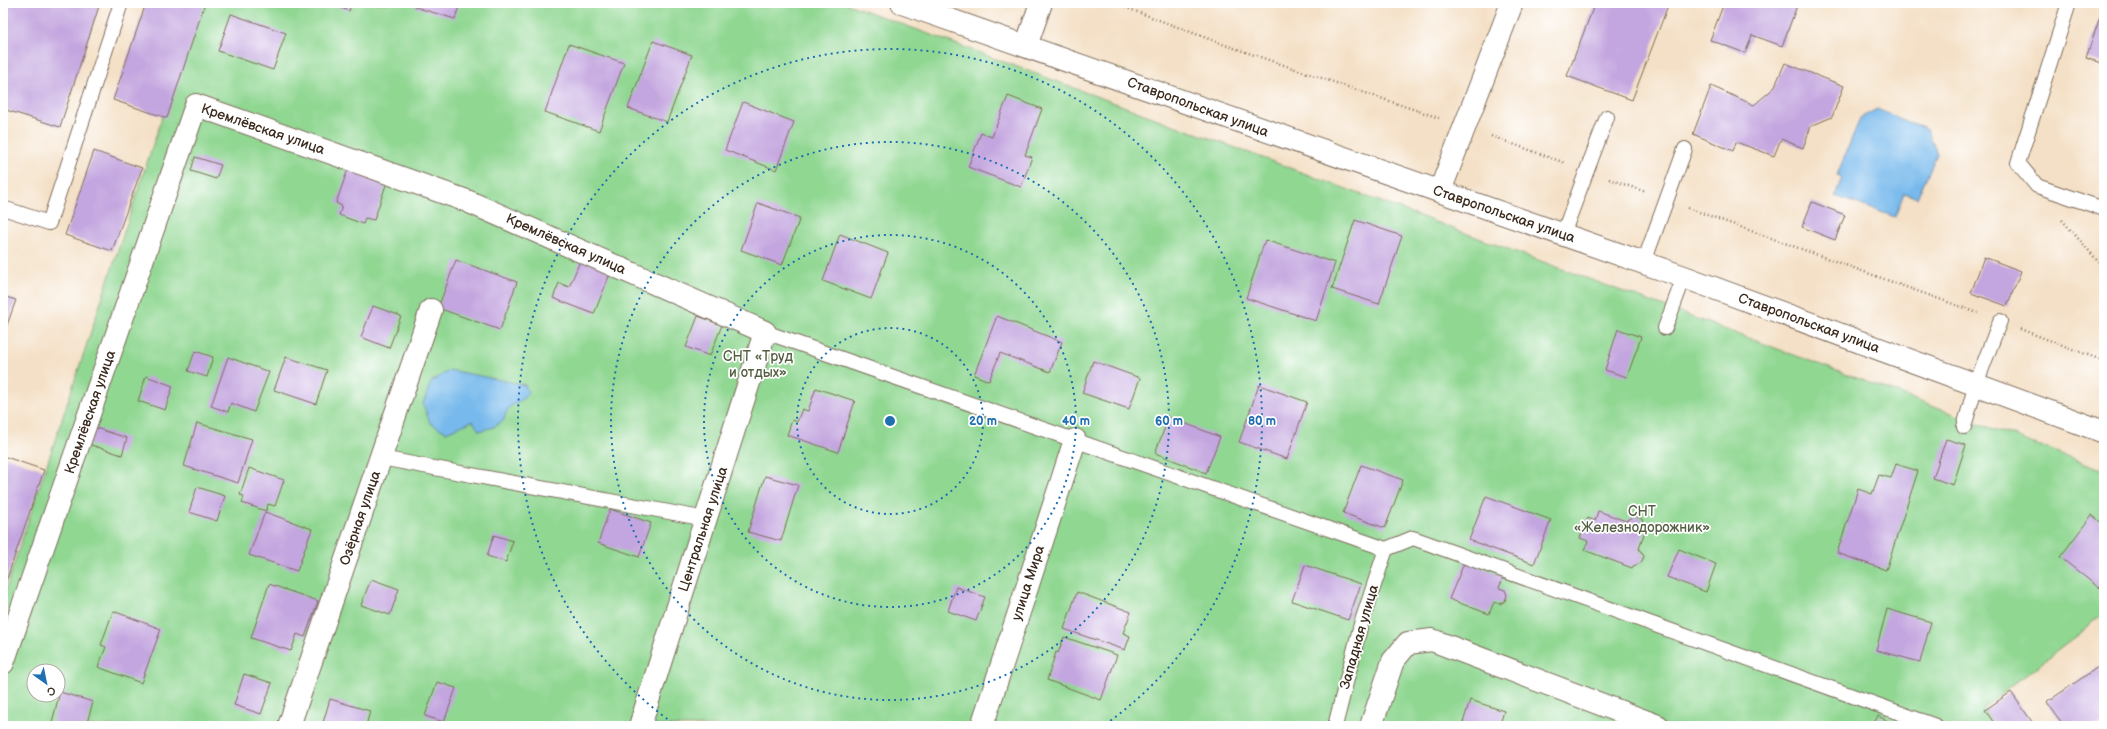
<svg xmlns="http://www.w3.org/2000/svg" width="2107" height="729" viewBox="0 0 2107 729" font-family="'Balsamiq Sans',sans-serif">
<rect width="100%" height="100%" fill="#fff"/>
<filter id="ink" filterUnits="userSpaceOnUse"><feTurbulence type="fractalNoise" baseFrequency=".025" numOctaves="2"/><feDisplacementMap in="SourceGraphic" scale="8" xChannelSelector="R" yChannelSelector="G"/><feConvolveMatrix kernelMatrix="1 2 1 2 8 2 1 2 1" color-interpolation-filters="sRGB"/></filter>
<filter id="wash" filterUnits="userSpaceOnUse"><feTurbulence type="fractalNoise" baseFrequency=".012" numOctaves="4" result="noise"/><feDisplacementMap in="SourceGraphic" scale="16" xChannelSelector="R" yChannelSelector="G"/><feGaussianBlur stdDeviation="0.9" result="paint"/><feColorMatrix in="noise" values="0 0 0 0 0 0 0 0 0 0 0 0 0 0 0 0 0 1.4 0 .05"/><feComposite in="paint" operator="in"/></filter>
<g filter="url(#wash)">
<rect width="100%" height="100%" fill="#f4e0c6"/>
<path fill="#90d792" stroke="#668058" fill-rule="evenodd" d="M202,3h643l1259,467v145l-121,93 12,18h-1992v-129l176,-531zM34,671h24v24h-24z"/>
<path fill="#77b9ec" stroke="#597285" d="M1877,109l51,21 9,24 -20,44 -13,-5 -9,24 -60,-21 7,-19 -5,-2 23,-57z
M450,370l75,15 3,7c-6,14 -20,7 -24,28l-10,7 -15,4 -6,-10 -27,11 -16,-9 -7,-19 8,-22z"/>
<g id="blocks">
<path fill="#c3a5df" d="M3,3h97l-40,124 -57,-18z
M146,3h59l-38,115 -54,-18z
M328,3h24l-3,8z
M416,3h44l-5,16 -40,-12z
M1595,3h74l-37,97 -65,-24z
M1724,3h74l-16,43 -30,-11 -7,18 -35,-13z
M2104,5v59l-18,-6z
M231,14l55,19 -13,37 -55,-19z
M653,41l39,14 -25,67 -39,-14z
M569,44l55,19 -25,68 -54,-19z
M1785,63l59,23 -12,31 -21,9 -8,22 -22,-9 -7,17 -38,-14 -3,9 -40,-17 18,-48 43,19 20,-17z
M1008,96l34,13 -17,46 7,2 -11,30 -53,-20 13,-34 11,4z
M743,102l51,20 -18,48 -51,-20z
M94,151l48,17 -30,83 -47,-16z
M195,157l26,8 -5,14 -25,-8z
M349,166l39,13 -14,41 -9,-2 -2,6 -24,-9 3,-9 -6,-3z
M1812,202l33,13 -10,25 -33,-13z
M758,203l42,15 -18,47 -41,-15z
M1355,220l47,16 -23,68 -47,-15z
M840,234l48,19 -17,46 -48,-18z
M1265,240l70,23 -19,58 -70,-23z
M1984,257l37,14 -14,35 -36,-13z
M581,259l30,12 -17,43 -41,-16 6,-15 10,4z
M456,260l61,22 -17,48 -62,-22z
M3,296l13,4 -13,36z
M373,306l28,10 -12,32 -28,-11z
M698,316l24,9 -12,31 -24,-9z
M997,316l65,26 -12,30 -50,-19 -11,28 -15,-6z
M1618,329l23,8 -14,40 -22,-7z
M195,351l18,6 -6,20 -19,-6z
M228,357l41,15 -15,40 -23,-9 -3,9 -17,-6z
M286,357l41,13 -11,34 -42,-14z
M1093,361l47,17 -11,31 -47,-16z
M146,376l27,10 -8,24 -27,-9z
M1259,385l48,17 -20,57 -48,-17z
M816,388l39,13 -17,51 -51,-17 5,-15 5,2 5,-13 6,2z
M1169,417l51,20 -14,36 -51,-20z
M197,423l55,16 -14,44 -54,-17z
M93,427l34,11 -5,17 -34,-11z
M1946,439l20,6 -13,40 -20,-7z
M3,456l41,14 -41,120z
M1896,464l22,7 -32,99 -49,-17 21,-64 14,5 7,-19 12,3z
M1361,465l42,15 -18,48 -42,-15z
M249,468l35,12 -9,26 -7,-2 -2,7 -24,-8 2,-7 -4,-1z
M765,476l33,9 -17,56 -33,-9z
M197,487l28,9 -8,25 -28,-9z
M1486,496l65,24 -17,44 -65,-24z
M610,509l41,14 -12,34 -41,-14z
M1598,511l28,10 9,-5 7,3 2,9h2l-7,21 5,7 -3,7 -8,3 -1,2 -48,-18 4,-9 -8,-3 8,-20 7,3z
M265,512l47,17 -15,42 -48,-16z
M2092,515l12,10v57l-5,6 -39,-31z
M494,535l19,6 -7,21 -19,-6z
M1679,549l37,15 -10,28 -39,-15z
M1465,561l39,15 -5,12 6,2 2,5 -2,6 -5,3 -6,-2 -5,12 -40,-15z
M1305,565l56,19 -13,36 -56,-19z
M371,579l28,10 -9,26 -29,-10z
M269,584l49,17 -13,36 -8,-3 -6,17 -40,-13z
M956,587l29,10 -9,24 -28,-10z
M1077,592l54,20 -8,21 7,3 -5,14 -61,-21z
M1887,609l44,13 -11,40 -44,-12z
M113,611l48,18 -20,54 -43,-16 8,-20 -5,-2z
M1064,637l53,18 -16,45 -54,-20 9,-28 2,1z
M2098,667l6,10v49h-40l-17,-24z
M244,674l28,9 -11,31 -27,-9z
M437,682l19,6 -12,34 -19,-6z
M60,692l33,10 -7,24h-35z
M2011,692l24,34h-39l-11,-16z
M330,699l40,12 -4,15h-44z
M1470,700l34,11 -3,10 6,2 -1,3h-44z
M1878,716l20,10h-26z"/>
</g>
</g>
<g filter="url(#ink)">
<use href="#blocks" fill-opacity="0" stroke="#7c6a59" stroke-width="1"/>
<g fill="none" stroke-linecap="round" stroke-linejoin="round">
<defs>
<path id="service" d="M2069,3l-51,160 19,23 67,23
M3,208l46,15 72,-220
M1563,234l44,-117
M1644,262l41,-113
M1665,328l19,-51
M765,332l621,217 27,-11 523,188
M1964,427l12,-43 24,-63
M381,458l325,61
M1335,726l26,-102 25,-75"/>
<path id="minor" d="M902,3l782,274 420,155
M1026,46l15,-43
M1440,191l72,-188
M3,663l193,-558 271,96 298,131 -125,394
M289,726l142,-416
M982,726l93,-286
M1371,726l22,-65 15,-18 24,-3 226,86"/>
</defs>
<use href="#service" stroke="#7c6a59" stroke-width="16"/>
<use href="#minor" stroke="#7c6a59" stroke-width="24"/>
<path stroke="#7c6a59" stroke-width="2.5" stroke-dasharray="1 3" stroke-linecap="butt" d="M1114,3l111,42 214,73
M1491,136l74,27
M1609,179l37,13
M1688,208l290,105
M2062,220l42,48
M2020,329l84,32"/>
<use href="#service" stroke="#fff" stroke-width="14"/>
<use href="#minor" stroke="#fff" stroke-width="22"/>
</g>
</g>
<g fill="none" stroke="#1f6fb2" stroke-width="2" stroke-dasharray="2 4">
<circle cx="890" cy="421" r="93"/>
<circle cx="890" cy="421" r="186"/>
<circle cx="890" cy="421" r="279"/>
<path d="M677 726A372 372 0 1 1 1103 726"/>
</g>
<g text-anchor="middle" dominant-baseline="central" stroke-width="3.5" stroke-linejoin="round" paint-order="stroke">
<g font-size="14" fill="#3b2a1e" stroke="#fff">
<text transform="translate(1198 107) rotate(20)">Ставропольская улица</text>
<text transform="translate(263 129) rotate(19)">Кремлёвская улица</text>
<text transform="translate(1504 214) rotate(19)">Ставропольская улица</text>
<text transform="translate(566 244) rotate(24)">Кремлёвская улица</text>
<text transform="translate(1809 323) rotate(20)">Ставропольская улица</text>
<text transform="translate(90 412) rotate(-71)">Кремлёвская улица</text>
<text transform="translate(360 518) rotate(-71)">Озёрная улица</text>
<text transform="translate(703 529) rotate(-72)">Центральная улица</text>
<text transform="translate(1028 583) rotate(-72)">улица Мира</text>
<text transform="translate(1359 637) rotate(-74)">Западная улица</text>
</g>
<g font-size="14" fill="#545e41" stroke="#fff">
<text x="758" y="356">СНТ «Труд<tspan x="758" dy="16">и отдых»</tspan></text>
<text x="1642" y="511">СНТ<tspan x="1642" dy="16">«Железнодорожник»</tspan></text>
</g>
</g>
<circle cx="890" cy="421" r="6" fill="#1f6fb2" stroke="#fff" stroke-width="2"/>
<g font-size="12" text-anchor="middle" font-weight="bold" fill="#1f6fb2" stroke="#fff" stroke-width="3.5" stroke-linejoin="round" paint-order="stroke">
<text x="983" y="425">20 m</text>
<text x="1076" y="425">40 m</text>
<text x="1169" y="425">60 m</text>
<text x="1262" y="425">80 m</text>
</g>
<rect width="2107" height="729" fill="none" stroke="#fff" stroke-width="16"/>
<g transform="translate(46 683) rotate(147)"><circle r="19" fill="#ffffff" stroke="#b1aaa5"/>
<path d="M0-3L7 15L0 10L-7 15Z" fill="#1f6fb2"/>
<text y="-6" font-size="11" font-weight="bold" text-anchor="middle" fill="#3b2a1e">С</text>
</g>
</svg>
